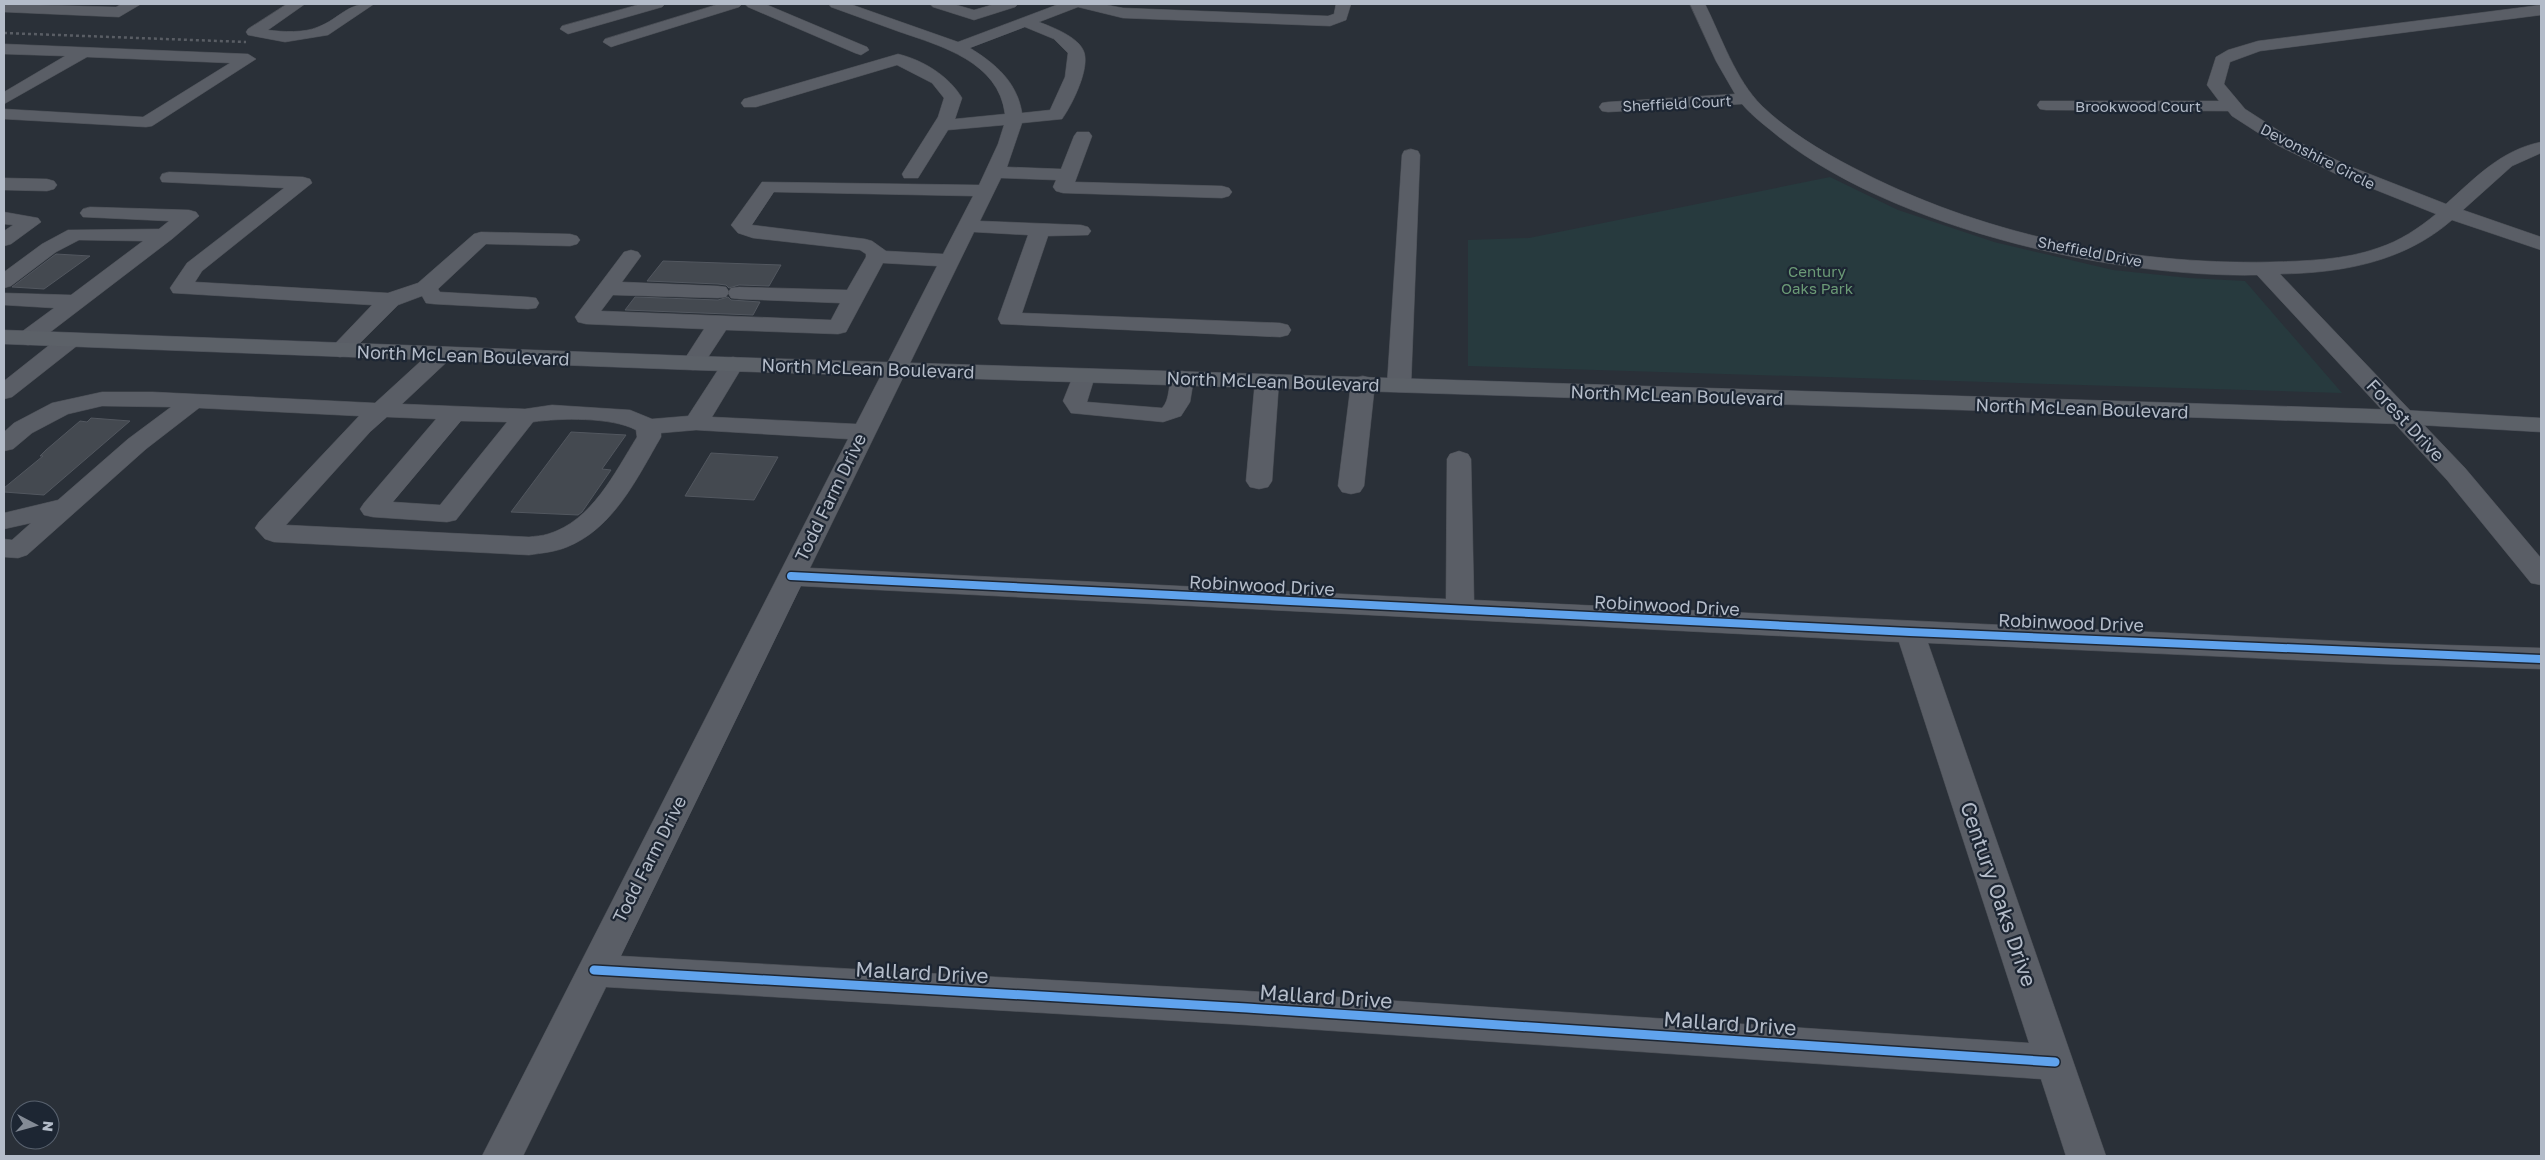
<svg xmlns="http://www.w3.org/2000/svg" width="2545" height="1160" viewBox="0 0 2545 1160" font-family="'Golos Text',sans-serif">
<rect width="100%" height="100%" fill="#2a3038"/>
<path fill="#273a3e" d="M1830,177l68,33 96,32 119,28 76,8 56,3 97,112 -874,-27v-126l61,-2z"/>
<path fill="#444950" stroke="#52575f" d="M56,254l34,2 -46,33 -32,-2z
M663,261l118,4 -12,21 -30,-1 -10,3 -3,-3 -8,-1 -71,-3z
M635,297l83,3 10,-3 3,3 29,2 -7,13 -128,-5z
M91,418l39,3 -86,74 -40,-3v-4l39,-32h-3l6,-6 34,-29 7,1z
M571,432l55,3 -24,34 9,1 -29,42 -4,3 -67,-3z
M711,453l67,4 -24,43 -69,-4z"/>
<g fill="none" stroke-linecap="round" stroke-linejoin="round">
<defs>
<path id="minor" d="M4,4l112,3 6,-3h19l-22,13 -115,-5z
M287,4h18l-37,26c15,2 36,3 50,-3 23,-9 29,-25 56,-23l-46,31 -43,7 -37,-7 -2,-3 2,-3z
M641,4h24l-3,3 -94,27 -8,-5 2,-3z
M719,4h23l-3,3 -122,38 -6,2 -8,-5 2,-3z
M745,4h20l102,43 2,3 -8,5 -6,-2 -107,-46z
M829,4h21l108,38 101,-38h43l21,4 205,8 6,-2 2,-10h15l-5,16 -16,6 -207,-8 -45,-11 -39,15c13,5 40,15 45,30 6,17 -12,53 -22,67l-40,4 -15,44 54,2 13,-33 3,-4h12l3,4 -17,46 147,4 7,2 3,4 -3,4 -7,2 -159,-5 -7,-2 -3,-4 3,-7 -55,-2 -21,43 101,4 7,2 3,4 -3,4 -40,1 -26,77 258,10 8,2 3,5 -3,5 -8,2 -279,-13 -3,-5 30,-84 -54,-3 -164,336 636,31 1,-140 3,-5 9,-3 9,3 3,5 3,141 909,43 158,5v21l-158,-5 -455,-21 178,513h-40l-25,-77 -794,-54 -641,-38 -83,169h-41l366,-717 -152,-9 -35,3v4c-24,41 -47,91 -94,110 -12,5 -25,6 -38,8l-255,-13 -9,-3 -10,-11 4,-6 100,-106 -160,-8 -53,41 -119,106 -9,3 -14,-1v-18l8,1 19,-17 -27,6v-16l54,-13 70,-61 43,-32 -69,-1 -34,8 -36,19 -19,16 -9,2v-19l10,-9 38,-20 50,-11h51l222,11 59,-54 8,-2 8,2 3,5 -3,5 -48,45 123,5 27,-4 78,5 22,9 36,-3 37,-57 8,-2 8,2 3,5 -32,53 144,7 81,-158 -54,-3 -37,69 -8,2 -112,-4 -25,38 -8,2 -8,-2 -3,-5 22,-34 -118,-5 -8,-2 -3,-5 49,-65 7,-2 7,2 3,4 -19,26 96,4 8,1 3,5 -3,5 -8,1 -105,-3 -12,16 230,9 9,-17 -101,-4 -8,-1 -3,-5 3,-5 8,-1 108,3 19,-33v-3l-6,-4 -107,-12 -15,-5 -7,-8 31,-43 217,3 19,-41 6,-19 -56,5 -30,48h-14l-2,-4 36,-57 6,-19 -12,-15 -35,-18 -141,42h-12l-3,-4 3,-4 154,-45c25,6 51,22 64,44l-7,21 50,-5c-6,-52 -64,-68 -105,-82 -23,-8 -46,-17 -69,-25zM1025,27l29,12 14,14 -3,24 -15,33 -28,3c-5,-31 -26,-49 -52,-65zM774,192l199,4 -30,58 -57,-3 -14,-10 -7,-2 -113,-14zM387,417l49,2 -72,84 -4,6 4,6 9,2 74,5 9,-2 77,-98c27,-4 79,-5 103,8l1,7c-22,35 -45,84 -89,97 -6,2 -13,2 -19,3l-243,-12 84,-93zM461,421l46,1 -67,83 -47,-3zM801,586l1098,56 130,401 -782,-52 -626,-35z
M930,4h23l21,6 21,-6h23l-3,3 -41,13 -41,-13z
M1690,4h15c17,34 30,75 57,102 26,25 59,45 90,61 127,67 276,98 418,95 35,-1 75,-2 108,-14 22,-7 41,-20 58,-34l-100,-40 -59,-29 -45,-29 -4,-5 -182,-1 -6,-1 -3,-4 3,-4h179l-12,-16 9,-28 12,-7 30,-9 283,-36v10l-281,36 -30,11 -6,22 21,25 45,29 59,28 97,38c29,-26 55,-54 95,-62v11l-29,13 -49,44 78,27v13l-89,-30c-48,42 -110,53 -172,54l185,194 76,90v27l-10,-2 -84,-103 -190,-205c-146,3 -362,-47 -478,-138 -13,-11 -26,-20 -37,-33l-134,8 -6,-1 -3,-4 3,-4 6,-1 127,-8 -19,-33z
M4,44l244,10 8,5 -104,67 -6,1 -142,-8v-10l139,8 87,-54 -143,-6 -83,47v-12l61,-36 -61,-2z
M1411,149l7,2 2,4 -9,230 -4,5 -8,2 -8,-2 -4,-5 15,-230 2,-4z
M169,172l134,5 7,2 2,4 -110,88 -7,11 193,11 30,-10 56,-49 7,-2 89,2 7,2 3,4 -3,4 -7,2 -84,-2 -48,45 2,3 88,5 8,1 3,5 -3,5 -8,1 -94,-5 -8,-1 -4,-7 -24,9 -50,50 -8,2 -8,-2 -3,-5 43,-45 -199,-12 -3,-5 17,-25 97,-75 -122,-6 -2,-4 2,-4z
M4,178l43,1 7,2 3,4 -3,4 -7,2 -43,-1z
M90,207l99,3 7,2 3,4 -27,23 -136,104 -8,2 -8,-2 -3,-5 3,-5 34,-25 -50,-3v-12l67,2 72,-54 -64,-1 -23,12 -45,34 -7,2v-16l38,-28 26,-14 91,-1 10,-8 -86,-4 -3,-4 3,-4z
M4,212l34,6 3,4 -30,22 -7,2v-15l9,-6 -9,-1z
M70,333l8,2 3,5 -3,5 -66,52 -8,2v-18l58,-46z
M1083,369l8,2 4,5 -8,26 75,6c9,-9 5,-25 12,-35l8,-2 8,2 4,5 -4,24 -9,14 -18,6 -92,-9 -8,-12 12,-30z
M1267,374l8,2 4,5 -7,100 -4,6 -9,2 -9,-2 -4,-6 9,-100 4,-5z
M1363,376l8,2 4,5 -11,103 -4,6 -9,2 -9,-2 -4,-6 13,-103 4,-5z"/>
<path id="major" d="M4,330l689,26 1709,54 139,8v14l-139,-8 -1709,-54 -689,-26z"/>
</defs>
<use href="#minor" stroke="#484c53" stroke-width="1"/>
<use href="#major" stroke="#484c55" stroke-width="1"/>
<use href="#minor" fill="#5a5e66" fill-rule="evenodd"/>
<use href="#major" fill="#5c6168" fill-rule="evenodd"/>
<path stroke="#595d64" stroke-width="2.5" stroke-dasharray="3 3" stroke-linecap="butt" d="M4,33l242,9"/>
<defs>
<path id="cycleway-far1" d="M791,576l1119,56 631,27"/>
<path id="cycleway" d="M594,970l653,38 808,54"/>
</defs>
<use href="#cycleway-far1" stroke="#1d2633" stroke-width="11"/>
<use href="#cycleway" stroke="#1d2633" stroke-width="12"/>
<use href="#cycleway-far1" stroke="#60a3ed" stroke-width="8"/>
<use href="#cycleway" stroke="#60a3ed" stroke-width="9"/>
</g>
<g text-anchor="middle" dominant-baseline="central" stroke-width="4.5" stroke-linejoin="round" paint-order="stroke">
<g font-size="15" fill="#b4bcc9" stroke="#1d2633">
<text transform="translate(1677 103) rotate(-3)">Sheffield Court</text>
<text x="2138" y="106">Brookwood Court</text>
<text transform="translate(2318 156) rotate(27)">Devonshire Circle</text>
<text transform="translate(2090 251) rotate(11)">Sheffield Drive</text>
</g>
<g font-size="15" fill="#6b9a76" stroke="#1d2633">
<text x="1817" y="271">Century<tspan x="1817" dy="17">Oaks Park</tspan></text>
</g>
<g font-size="18" fill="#b4bcc9" stroke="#1d2633">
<text transform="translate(463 355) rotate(2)">North McLean Boulevard</text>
<text transform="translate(868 368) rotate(2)">North McLean Boulevard</text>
<text transform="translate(1273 381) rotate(2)">North McLean Boulevard</text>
<text transform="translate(1677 395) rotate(2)">North McLean Boulevard</text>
<text transform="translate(2082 408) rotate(2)">North McLean Boulevard</text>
<text transform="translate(2406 420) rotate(47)">Forest Drive</text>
<text transform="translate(830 497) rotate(-64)">Todd Farm Drive</text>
<text transform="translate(1262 585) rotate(3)">Robinwood Drive</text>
<text transform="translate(1667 605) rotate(3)">Robinwood Drive</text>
<text transform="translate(2071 622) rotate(2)">Robinwood Drive</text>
<text transform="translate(649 859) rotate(-63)">Todd Farm Drive</text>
</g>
<g font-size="21" fill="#b4bcc9" stroke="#1d2633">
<text transform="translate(1999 894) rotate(71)">Century Oaks Drive</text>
<text transform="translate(922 972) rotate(3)">Mallard Drive</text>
<text transform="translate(1326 996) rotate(4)">Mallard Drive</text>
<text transform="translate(1730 1023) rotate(4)">Mallard Drive</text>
</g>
</g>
<rect width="2545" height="1160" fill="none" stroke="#b4bcc9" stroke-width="10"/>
<g transform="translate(35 1125) rotate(96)"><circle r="24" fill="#1d2633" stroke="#59626f"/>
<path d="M0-4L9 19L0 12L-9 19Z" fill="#848b96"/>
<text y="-8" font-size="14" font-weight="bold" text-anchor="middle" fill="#b4bcc9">N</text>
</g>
</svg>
